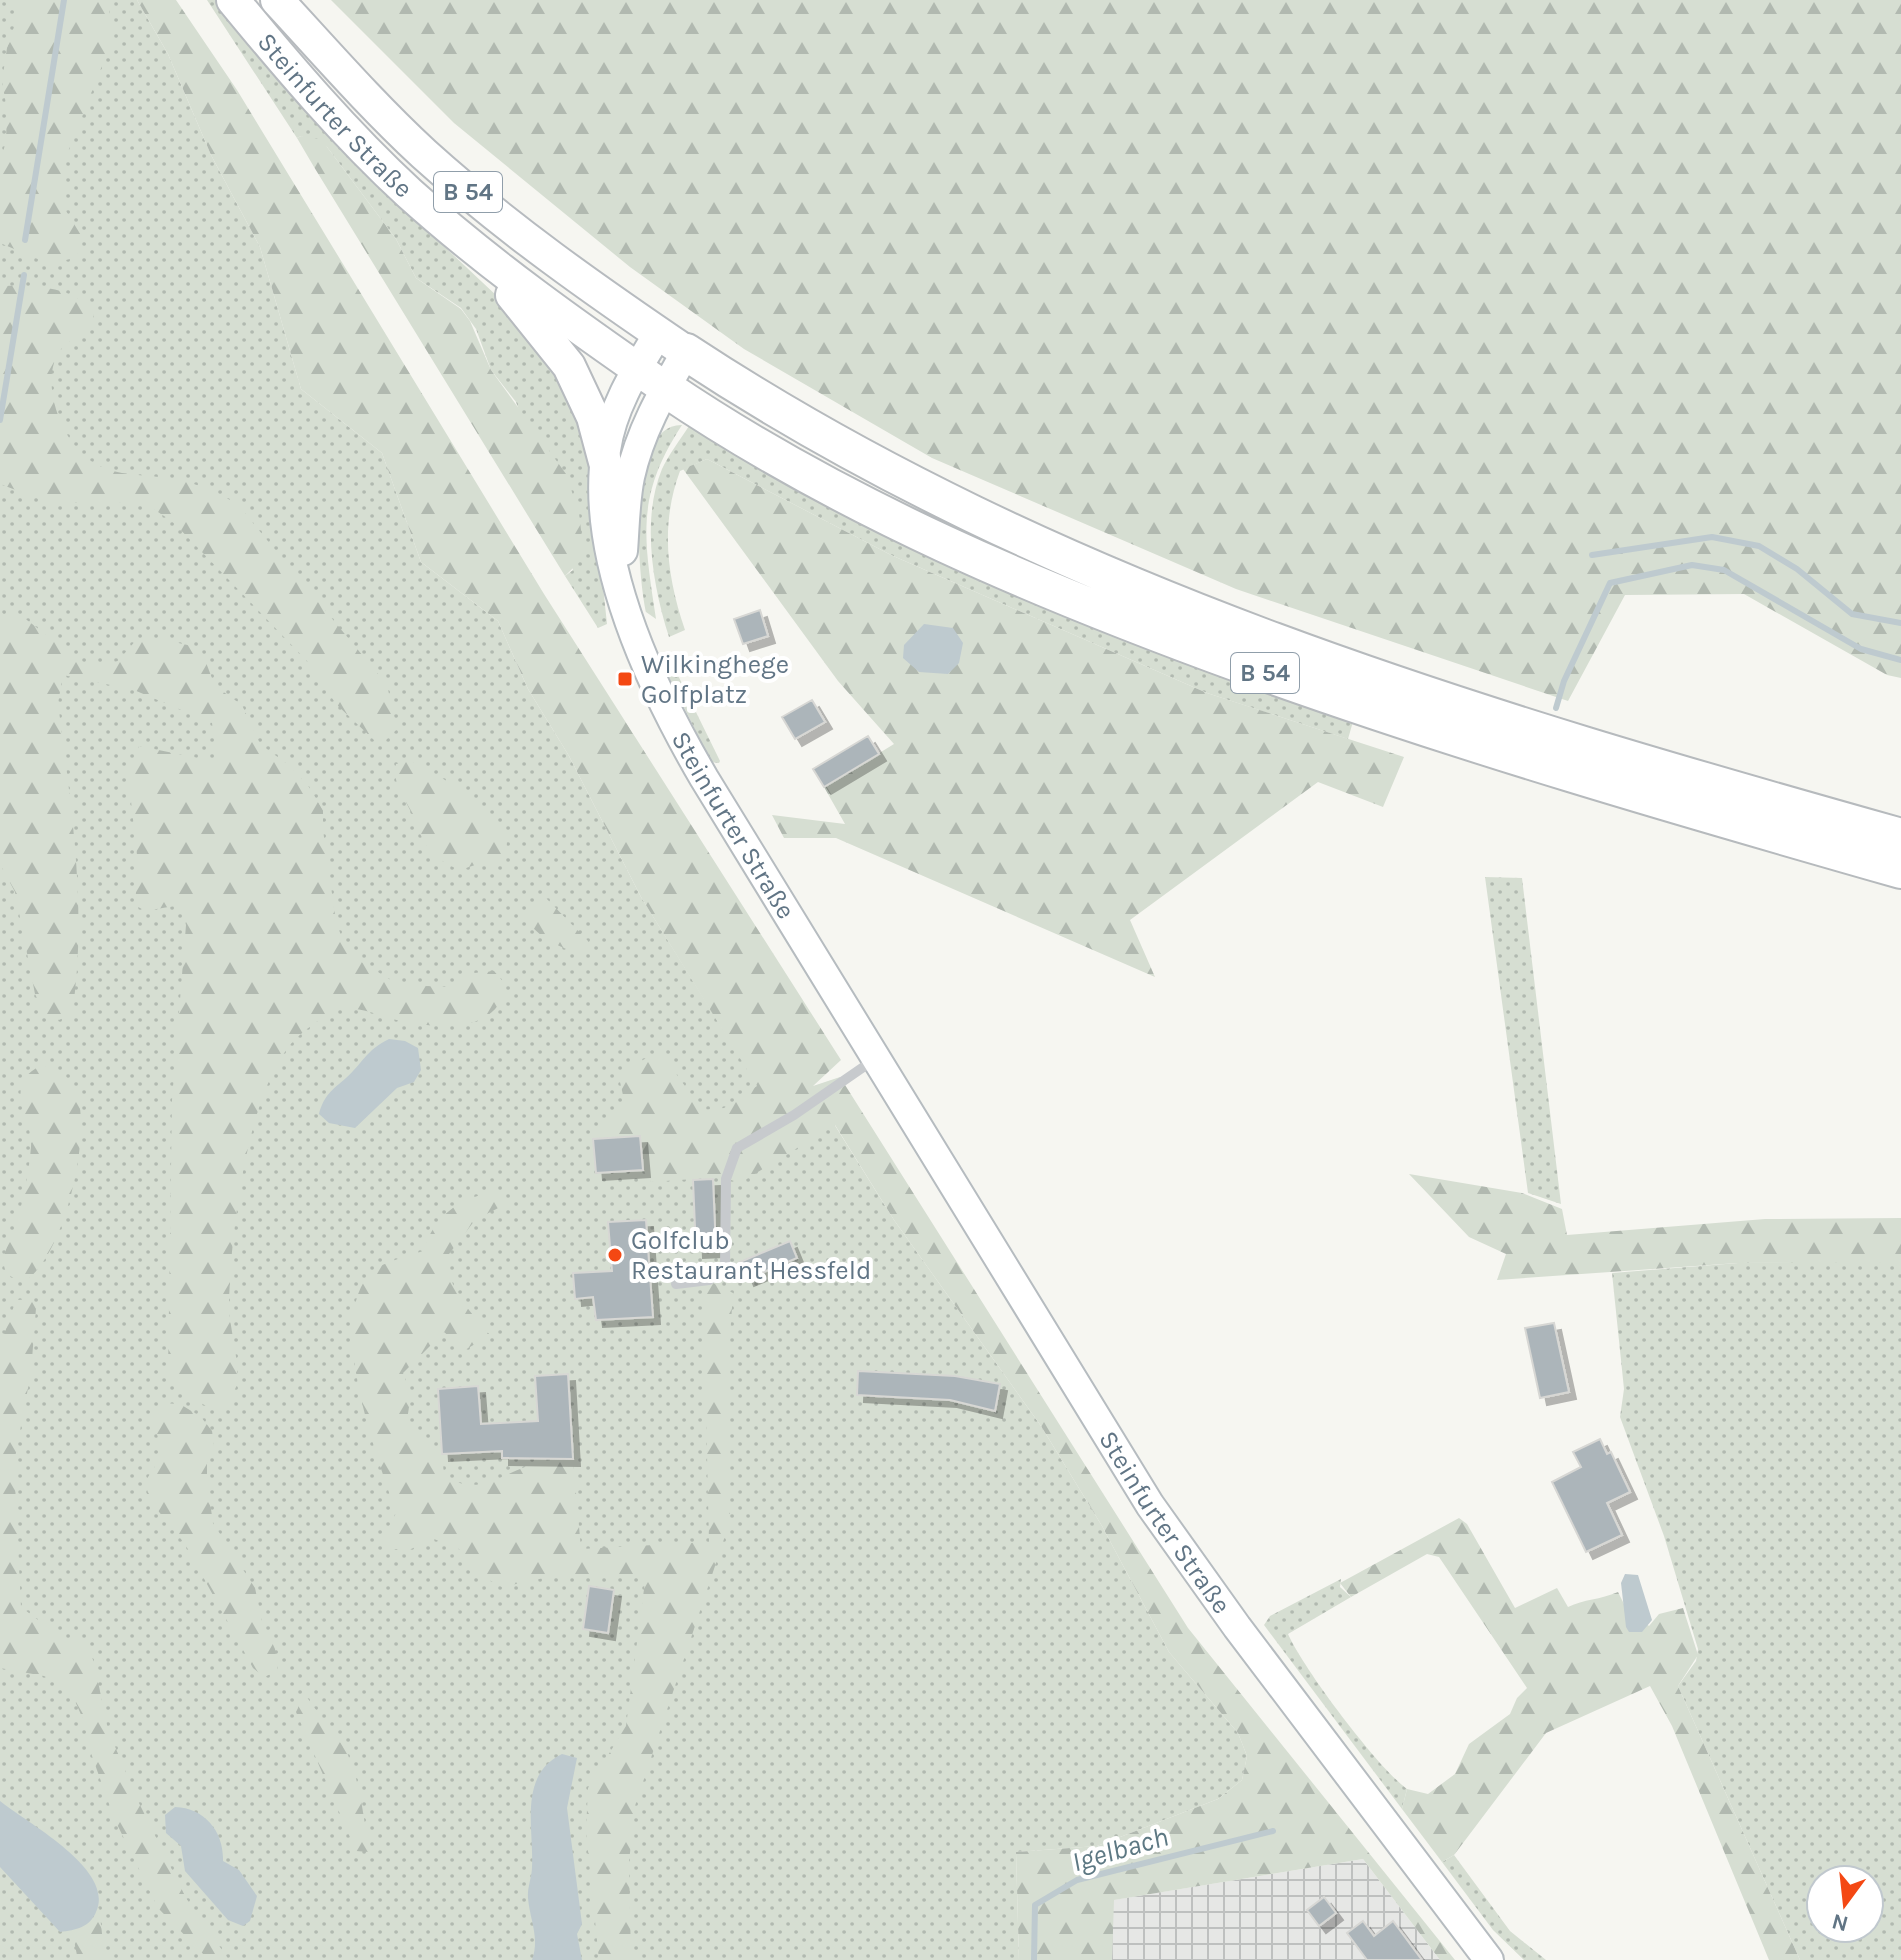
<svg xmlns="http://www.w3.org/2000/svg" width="1901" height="1960" viewBox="0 0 1901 1960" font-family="Karla,sans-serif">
<defs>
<pattern id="industrial-grid" width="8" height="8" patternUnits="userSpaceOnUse" patternTransform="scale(2)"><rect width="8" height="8" fill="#e6e7e5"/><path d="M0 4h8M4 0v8" fill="none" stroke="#bec0bf"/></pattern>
<pattern id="grass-dots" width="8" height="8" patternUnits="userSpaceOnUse" patternTransform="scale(2)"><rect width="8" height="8" fill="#d6ded2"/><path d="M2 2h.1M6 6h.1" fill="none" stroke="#b1b9b0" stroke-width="1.8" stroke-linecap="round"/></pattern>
<pattern id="forest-firs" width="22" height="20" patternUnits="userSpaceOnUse" patternTransform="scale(2)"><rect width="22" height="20" fill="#d6ded2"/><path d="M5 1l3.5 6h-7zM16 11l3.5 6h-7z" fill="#b1b9b0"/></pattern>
<filter id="shadow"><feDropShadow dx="7" dy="7" stdDeviation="0" flood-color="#0004"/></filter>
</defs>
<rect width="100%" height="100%" fill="#f6f6f1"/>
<path fill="url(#industrial-grid)" d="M1363,1859l77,101h-328l1,-60z"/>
<path fill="url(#grass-dots)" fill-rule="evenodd" d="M0,0h137l31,54 43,101 49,92 41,142 81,64 39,109 77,59 30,68 41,67 72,141 117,189 53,1 83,133 147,206 61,100 67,126 69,81 9,23 -5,24 -24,19 -121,47 -81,6 3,108h-1019z
M207,0h8l58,75 58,65 202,190 54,103 20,191 -9,4 -33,-52 8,-6 -57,-168 -25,-32 -15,-41 -15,-21 -45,-30 -20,-39 -69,-92 -26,-11 -4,2z
M682,425c-47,72 -38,113 -26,194l-10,-7c-8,-35 -21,-188 36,-187z
M689,426l665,292 -6,21 -141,-46 -316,-138 -184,-96 -27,12c-20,54 -13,106 5,159l-16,7c-16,-50 -28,-117 -7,-168 7,-15 18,-29 27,-43z
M667,653l53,108 -1,2 -8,-1 -50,-101z
M1485,877l37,1 39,326 -33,-11z
M1853,1261l48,1v698h-101l-122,-274 18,-25 2,-12 -34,-113 -44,-119 4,-28 -12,-116 126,-10zM1821,1880h48v48h-48z
M1341,1579l-1,8 11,10 -63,37c15,34 89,133 119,155l-5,20 -138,-184 6,-9z
M1454,1855l56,76 36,29h-22l-31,-30 -51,-68z"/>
<path fill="url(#forest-firs)" d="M18,0h91l2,43 -49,124 1,39 19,31 -1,13 -7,8 -24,6 -50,-21v-80l6,-22 1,-31 -5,-29 5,-33 11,-33z
M137,0h39l61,90 307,504 297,466 -28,26 27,-9 348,551 267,332h-15l-77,-101 -249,41 -2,60h-93l-3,-108 81,-6 121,-47 24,-19 5,-24 -9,-23 -69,-81 -67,-126 -61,-100 -147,-206 -59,-95 -95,58 -18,-6 -71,5 -8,-12 -3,-34 -47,3 32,-35 -7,-31 42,-22 42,59 22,-2 33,-22 -116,-189 -72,-141 -41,-67 -30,-68 -77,-59 -39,-109 -81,-64 -41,-142 -49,-92 -43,-101z
M331,0h1570v678l-14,-3 -143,-81 -119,1 -57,106 -332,-112 -304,-131 -188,-109 -114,-82 -176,-144z
M301,136l18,3 8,8 69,92 20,39 45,31 9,12 21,49 75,104 13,39 4,34 -4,15 -14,14 -251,-409 -17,-29z
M5,286c29,-1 74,1 89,29l-6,17c-9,4 -20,9 -26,16 -25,30 -1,91 26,111 21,16 46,15 71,18 28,3 57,12 80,29l148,179 10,44 -11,11h-12l-38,-36 -29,-43 -134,-139 -21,-14 -20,-6 -82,1 -50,-19v-195z
M707,459l184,96 316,138 197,64 -21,50 -65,-25 -188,138 25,57 -319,-139h-52l-12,-23 73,9 -21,-37 70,-43 -56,-63 -155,-212z
M0,613l23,4 57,44 20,5 18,-5 19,-22c23,-4 40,6 63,8l15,39 27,19 18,39 30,22 19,21 14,23v20l13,92 8,21 16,18 39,24 51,2 24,-14 20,-2 12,14c-7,47 -64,44 -100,37 -23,-3 -48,-20 -72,-11 -13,6 -39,26 -47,38 -41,55 -56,184 -58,253 -1,23 13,65 7,85 -3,8 -11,18 -16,26l-31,-16 -21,-22 4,-275 14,-175 -6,-20 -35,6 -10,-6 3,-41 -10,-90 11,-28 78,16 -5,-39 -78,-33 -71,-15 -5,28c13,103 30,208 14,311l-13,6 -15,-7 -9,-19 -20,-102 -15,-28z
M411,761c49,26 63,35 96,80l-2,23 -24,-1 -21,7c-35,-15 -36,-28 -50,-60 -9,-18 -17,-26 -14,-46z
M544,896l44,45 -1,10 -6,3c-20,-6 -40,-15 -52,-31l1,-19z
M42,1065c14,4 28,11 34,26 17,42 -12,169 -53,191 -11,-4 -20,-8 -19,-21 0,-12 8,-23 12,-35 7,-25 13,-53 15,-79 2,-31 -31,-62 11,-82z
M1409,1174l113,19 40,16 5,26 198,-16 136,-1v44l-163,1 -241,17 9,-26 -37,-17z
M494,1191l10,14 -29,15 -29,38c4,34 23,52 44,77l-25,15 -21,-18 -41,41 8,21 -4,26 21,27 14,7 2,21c34,25 62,-5 96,-13 10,-3 22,-2 33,-3l8,90 128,-7 -6,-264 30,15 -7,101 4,127 -95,285 -6,56 2,98h-32l-13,-129 2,-43 38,-62 20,-152h-84l-60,13 -26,-14 -17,-24 -25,-10 -23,10h-20l-8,-11 13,-25c-18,-55 -69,-186 -28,-237 11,-14 38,-19 55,-25 13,-37 33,-50 71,-60z
M32,1299l4,9 -5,64 -17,91 7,144 41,31 22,2 10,22 14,68 30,71 48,97 43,62h-20l-51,-52 -44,-90 -22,-62 -9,-37 -13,-29 -26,-14 -44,-8v-322l16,-46z
M160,1403l20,1 21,13 11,14 2,14 -7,18v19l6,41 42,65 7,33 13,28 3,22 -14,6 -11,-9 -68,-124 -38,-47 1,-20 15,-23 -10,-33z
M1459,1518l8,6 48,84 42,-20 11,19c16,-8 32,-7 50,-15l6,12 25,22 10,-12 24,-6 15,47 -20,31 122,274h-31l-97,-234 -22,-40 -104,47 -92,122 -12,7 -40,-53 5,-20 21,5 27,-20 14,-30 41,-30 7,-16 10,-10 -88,-131 -12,-3 -76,43 -11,-14z
M305,1694c11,18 36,46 43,61 13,31 16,65 21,97l-13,-1 -60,-139z
M99,1907l6,53h-27l-6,-29 21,-12z"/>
<path fill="#becacf" d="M924,624l29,4 10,15 -4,20 -11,11 -29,-2 -16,-14 1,-13z
M389,1039l16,2 13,7 3,22 -7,12 -17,6 -42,40 -26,-5 -10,-9c5,-19 13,-24 27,-36 17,-15 19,-27 43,-39z
M1625,1574l13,1 14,45 -10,12h-13l-3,-5 -5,-44z
M562,1754l15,4 -10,50 15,116 -5,10 5,26h-50c8,-23 -2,-39 -4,-62 -1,-10 4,-21 4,-31 2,-39 -14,-92 30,-113z
M0,1801c25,21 116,68 96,111 -6,15 -20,18 -36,20l-60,-65z
M175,1807c30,1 49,25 48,54l16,9 18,26 -7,25 -7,5 -15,-6 -43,-49 -4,-25 -15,-13 -1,-18z"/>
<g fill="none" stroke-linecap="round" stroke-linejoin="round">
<path stroke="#becacf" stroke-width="6" d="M25,240l39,-240
M0,420l24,-145
M1592,555l120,-18 47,9 38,23 55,45 49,9
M1556,708l8,-27 46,-98 82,-18 32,5 137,79 40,11
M1034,1960l1,-55 42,-25 196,-49"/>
</g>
<path fill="#acb5ba" stroke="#d7d7d4" stroke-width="2" filter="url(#shadow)" d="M760,610l8,26 -25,8 -9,-25z
M812,700l13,22 -30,17 -13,-22z
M868,736l11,18 -55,33 -11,-18z
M640,1136l3,34 -47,3 -3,-34z
M713,1179l3,71 -20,1 -3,-71z
M646,1220l7,97 -57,3 -3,-23 -18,2 -2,-26 39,-2 -4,-49z
M790,1241l7,17 -50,21 -7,-17z
M1554,1323l15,69 -29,6 -15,-70z
M858,1371l97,5 45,8 -5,27 -45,-11 -93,-5z
M568,1374l5,85 -71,-1v-7l-60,3 -4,-65 40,-3 3,38 57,-3 -3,-45z
M1600,1439l7,15 4,-2 19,40 -23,11 15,32 -36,17 -34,-70 29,-15 -8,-15z
M589,1586l25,4 -6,43 -25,-4z
M1324,1897l12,16 -17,13 -12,-16z
M1363,1921l11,15 19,-15 29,39h-55l-20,-27z"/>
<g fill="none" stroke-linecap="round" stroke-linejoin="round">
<defs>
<g id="secondary">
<path id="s1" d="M658,334c-22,36 -46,73 -52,116 -17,108 45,237 98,328l446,727 87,122 252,333"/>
<path d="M623,551c2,-25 2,-50 7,-74 10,-46 33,-85 56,-125"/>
</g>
<g id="primary">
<path id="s2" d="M233,0c55,67 112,134 176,193 80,72 168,134 256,195"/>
<path d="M277,0c48,52 95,106 147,154 82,74 172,137 262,198"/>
<path d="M512,295l57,71 24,51 12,45"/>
</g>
<path id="highway" d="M686,352c369,243 795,367 1215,485
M665,388c177,120 377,204 578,277 216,78 437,142 658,205"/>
</defs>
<use href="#secondary" stroke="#b6bcc0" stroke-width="32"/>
<use href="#primary" stroke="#b7bbbf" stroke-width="36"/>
<use href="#highway" stroke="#b6babd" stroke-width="40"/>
<path stroke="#c7cacd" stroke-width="10" d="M676,1284l33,-4 16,-15 1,-86 11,-31 57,-33 81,-56"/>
<use href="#secondary" stroke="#fff" stroke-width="28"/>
<use href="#primary" stroke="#fff" stroke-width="32"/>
<use href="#highway" stroke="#fff" stroke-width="36"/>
</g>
<g fill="#f44813" stroke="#fff" stroke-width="3">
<rect x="617" y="671" width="16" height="16" rx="4"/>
<circle cx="615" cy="1255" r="8"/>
</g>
<g text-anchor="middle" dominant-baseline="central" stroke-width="8" stroke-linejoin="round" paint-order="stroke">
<g fill="#fff" stroke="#909eaa" stroke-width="2">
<rect x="434" y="172" width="68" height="40" rx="6"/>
<rect x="1231" y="653" width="68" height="40" rx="6"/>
</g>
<g font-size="24" font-weight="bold" fill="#617585">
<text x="468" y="192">B 54</text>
<text x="1265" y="673">B 54</text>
</g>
<g font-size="26" fill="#617585" stroke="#fff">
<text stroke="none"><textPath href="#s2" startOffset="154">Steinfurter Straße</textPath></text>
<text stroke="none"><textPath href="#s1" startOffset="532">Steinfurter Straße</textPath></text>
<text stroke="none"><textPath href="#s1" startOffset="1352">Steinfurter Straße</textPath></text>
</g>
<g font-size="26" fill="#617585" stroke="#fff" text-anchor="start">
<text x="641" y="664">Wilkinghege<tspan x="641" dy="30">Golfplatz</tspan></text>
<text x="631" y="1240">Golfclub<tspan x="631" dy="30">Restaurant Hessfeld</tspan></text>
</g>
<g font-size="28" font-style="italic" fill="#5d7883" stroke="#fff">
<text transform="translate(1120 1849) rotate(-16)">Igelbach</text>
</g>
</g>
<g transform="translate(1845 1904) rotate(195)"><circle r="38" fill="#ffffff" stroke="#c0c8ce" stroke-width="2"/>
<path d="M0-6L14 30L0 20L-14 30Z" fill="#f44813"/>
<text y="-12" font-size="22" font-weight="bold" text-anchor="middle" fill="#617585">N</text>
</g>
</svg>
